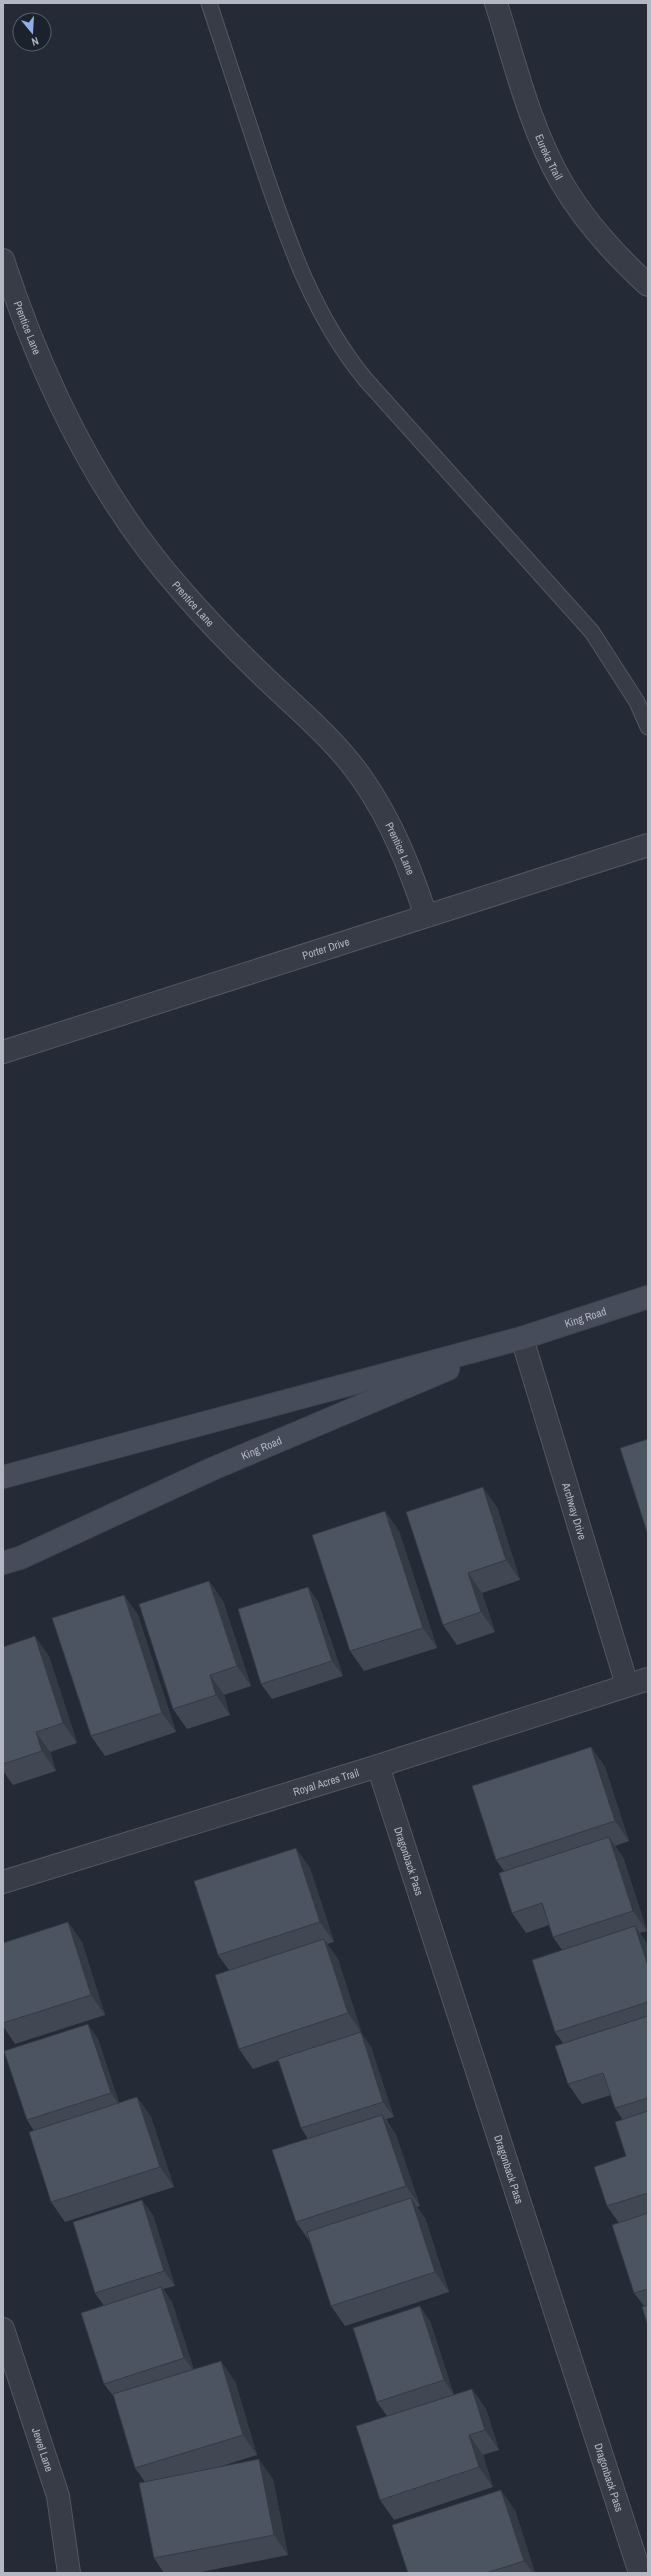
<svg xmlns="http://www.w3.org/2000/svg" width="651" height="2576" viewBox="0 0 651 2576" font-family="'Archivo Narrow',sans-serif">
<rect width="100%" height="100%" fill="#242a36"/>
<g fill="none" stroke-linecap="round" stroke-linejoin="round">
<defs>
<path id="lane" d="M209,3c18,54 35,107 53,161 26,77 51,152 104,216l226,252 45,70 11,25"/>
<g id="street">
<path id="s1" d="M496,3c19,60 34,125 66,180 23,39 53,72 86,102"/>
<path id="s2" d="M3,260c39,119 94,235 178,330 25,29 52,57 80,84 35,34 74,65 102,106 29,42 47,88 63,136"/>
<path id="s3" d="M3,1052l645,-207"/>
<path id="s4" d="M522,1338l105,347"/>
<path id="s5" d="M378,1766l262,807"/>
<path id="s6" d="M3,1882l375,-116 270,-87"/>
<path id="s7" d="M3,2329l55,167 11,77"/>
</g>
<g id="secondary">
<path id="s8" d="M3,1477l519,-139 126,-41"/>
<path id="s9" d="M3,1563l17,-5 192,-89 236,-100"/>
</g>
</defs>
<use href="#lane" stroke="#525761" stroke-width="17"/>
<use href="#street" stroke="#525761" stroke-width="24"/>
<use href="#secondary" stroke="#404650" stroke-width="24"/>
<use href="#lane" stroke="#373c46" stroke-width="15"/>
<use href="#street" stroke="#373c46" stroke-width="22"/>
<use href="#secondary" stroke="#464c59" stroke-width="22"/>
</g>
<path fill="#414853" d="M497,1507l23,73 -38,13 13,39 -38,13 -14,-20z
M385,1511l14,20 38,117 -73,23 -14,-20z
M209,1581l14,20 28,85 -27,9 6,20 -43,14 -14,-20z
M308,1587l10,15 25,74 -71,23 -11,-15z
M124,1595l14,20 38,117 -71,24 -14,-20z
M3,1647l46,9 28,87 -27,9 6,19 -43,14 -10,-14z
M591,1747l14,20 24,74 -14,5 8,11 24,74 -7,2 8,12v381l-4,-20 -10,-13 -15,-70 -12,-17 19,-50 -3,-36 -8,-12 -4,-13 -29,9 -14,-20 -5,-41 -8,-11 7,-82 -9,-13 -4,-12 -23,8 -14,-20 -8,-42 -8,-11z
M310,1868l24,74 -7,2 11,15 23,74 10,14 23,70 -8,2 10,16 24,71 -3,1 8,11 24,74 -104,34 -14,-20 -21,-64 -14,-20 12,-83 -7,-11 -22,-68 -26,9 -14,-20 -10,-79 -11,-15z
M68,1922l14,20 23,73 -90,29 -12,-18v-83z
M98,2039l21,64 18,-6 14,20 23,70 -109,35 -14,-20 -17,-71 -7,-11z
M153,2215l22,71 -12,3 9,13 22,68 41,11 22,74 -41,13 57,11 15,76 -92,18h-32l-10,-15 -9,-76 -10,-14 -21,-71 -10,-13v-78l-9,-13z
M430,2321l24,74 18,-6 14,20 13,41 -16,5 10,32 -99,33 -14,-20 7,-84 -10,-14z
M515,2510l20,63h-127z"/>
<path fill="#353b44" d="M483,1487l14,20 23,73 -14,-20z
M385,1511l14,20 38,117 -14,-20z
M468,1573l14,20 13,39 -14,-20z
M209,1581l14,20 28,85 -14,-20z
M308,1587l10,15 25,74 -11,-15z
M124,1595l14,20 38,117 -14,-19z
M35,1636l14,20 28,87 -14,-20z
M210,1675l14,20 6,20 -14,-20z
M36,1732l14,20 6,19 -14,-20z
M591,1747l14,20 24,74 -14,-20z
M609,1837l14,20 24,74 -14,-20z
M296,1848l14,20 24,74 -14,-20z
M68,1922l14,20 23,73 -14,-20z
M635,1926l13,19v21z
M324,1939l14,20 24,74 -14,-20z
M88,2024l10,15 23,69 -10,-15z
M361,2032l10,15 23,70 -11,-15z
M137,2097l14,20 23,70 -14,-20z
M382,2115l14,20 24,71 -14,-20z
M411,2198l14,20 24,74 -14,-20z
M142,2200l11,15 22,71 -11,-15z
M161,2287l11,15 23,71 -11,-15z
M420,2306l10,15 24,74 -10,-15z
M221,2361l14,20 22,74 -14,-20z
M472,2389l14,20 13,41 -14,-20z
M469,2435l14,20 10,32 -14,-20z
M259,2459l14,20 15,76 -14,-20z
M501,2490l14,20 20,63h-2l-9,-12z"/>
<path fill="#4c5461" stroke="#353b44" d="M648,1439v96l-28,-87z
M483,1487l23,73 -38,13 13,39 -38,13 -37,-113z
M385,1511l38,117 -73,23 -38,-116z
M209,1581l28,85 -27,9 6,20 -43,14 -34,-105z
M308,1587l24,74 -71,23 -23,-75z
M124,1595l38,118 -71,23 -39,-118z
M35,1636l28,87 -27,9 6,19 -39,13v-117z
M591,1747l24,74 -119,39 -24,-74z
M609,1837l24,74 -80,26 -11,-34 -30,10 -13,-40z
M296,1848l24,74 -102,33 -24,-74z
M68,1922l23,73 -88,28v-80z
M635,1926l13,40v36l-93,30 -23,-72z
M324,1939l24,74 -109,36 -24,-74z
M648,2016v82l-33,10 -12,-35 -35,11 -13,-38z
M88,2024l23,69 -84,27 -23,-69z
M361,2032l22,70 -82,26 -23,-69z
M137,2097l23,70 -109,35 -22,-70z
M648,2111v82l-41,13 -13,-39 32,-11 -11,-34z
M382,2115l24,71 -110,36 -24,-72z
M411,2198l24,74 -104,34 -24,-74z
M142,2200l22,71 -69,22 -22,-71z
M648,2213v76l-14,4 -22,-68z
M161,2287l23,71 -80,26 -23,-71z
M648,2305v21l-6,-19z
M420,2306l24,74 -67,22 -24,-74z
M221,2361l22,74 -108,33 -22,-74z
M472,2389l13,41 -16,5 10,32 -99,33 -24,-74z
M259,2459l15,76 -120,23 -15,-75z
M501,2490l23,71 -38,12h-78l-16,-48z"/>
<g text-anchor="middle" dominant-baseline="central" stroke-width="3" stroke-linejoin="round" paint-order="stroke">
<g font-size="11" fill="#b2b7c3" stroke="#1c222b">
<text stroke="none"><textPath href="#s1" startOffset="163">Eureka Trail</textPath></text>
<text stroke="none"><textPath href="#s2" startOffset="72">Prentice Lane</textPath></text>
<text stroke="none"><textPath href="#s2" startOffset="396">Prentice Lane</textPath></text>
<text stroke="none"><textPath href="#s2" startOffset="719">Prentice Lane</textPath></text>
<text stroke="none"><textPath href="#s3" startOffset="339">Porter Drive</textPath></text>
<text stroke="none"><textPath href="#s8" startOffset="604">King Road</textPath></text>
<text stroke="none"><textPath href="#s9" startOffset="283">King Road</textPath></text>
<text stroke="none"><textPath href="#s4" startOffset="181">Archway Drive</textPath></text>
<text stroke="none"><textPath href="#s6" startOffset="338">Royal Acres Trail</textPath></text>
<text stroke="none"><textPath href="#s5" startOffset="100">Dragonback Pass</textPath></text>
<text stroke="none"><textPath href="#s5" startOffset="424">Dragonback Pass</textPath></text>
<text stroke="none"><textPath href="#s7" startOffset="127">Jewel Lane</textPath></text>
<text stroke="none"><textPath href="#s5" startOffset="748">Dragonback Pass</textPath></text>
</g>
</g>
<rect width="651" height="2576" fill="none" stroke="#b2b7c3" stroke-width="8"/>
<g transform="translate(32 32) rotate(162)"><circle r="19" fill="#1c222b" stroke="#585e68"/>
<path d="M0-3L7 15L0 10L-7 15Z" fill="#90aee9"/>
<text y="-6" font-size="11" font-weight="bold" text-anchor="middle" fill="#b2b7c3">N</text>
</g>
</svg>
